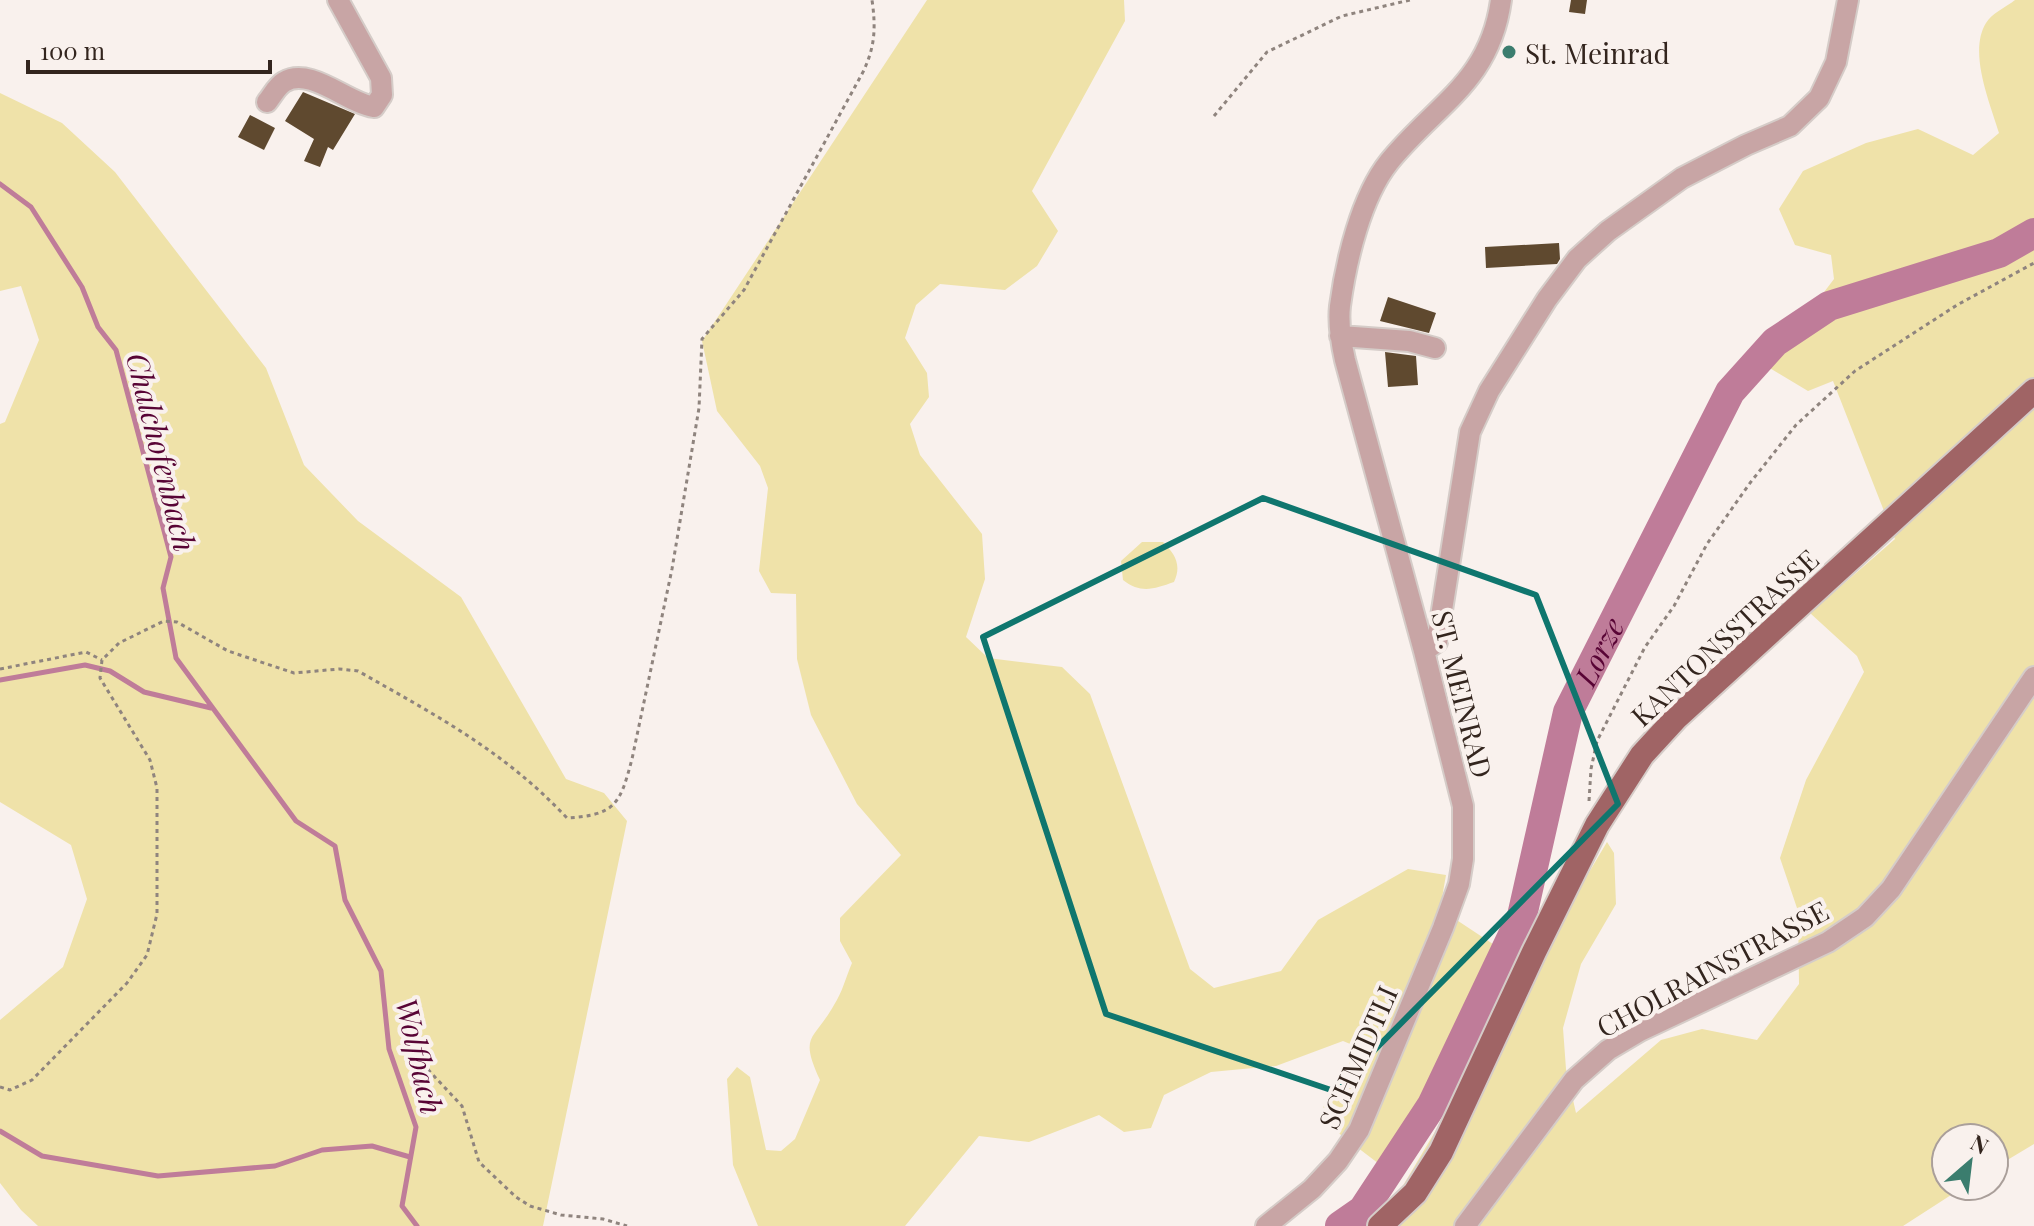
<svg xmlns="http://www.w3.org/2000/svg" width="2034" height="1226" viewBox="0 0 2034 1226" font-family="'Playfair Display',serif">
<rect width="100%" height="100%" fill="#f9f1ed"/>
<path fill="#efe2a9" d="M927,0h197l1,21 -93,170 26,40 -21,35 -32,24 -65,-6 -24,21 -11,33 22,35 2,24 -19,27 10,31 62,79 3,45 -19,58 22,21 74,9 28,27 100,275 24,19 67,-17 37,-51 90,-51 38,6 -6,34 62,41 -115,220 -67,-51c5,-28 30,-45 35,-73l-12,-5 -67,25 -65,6 -47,23 -13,33 -27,4 -25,-17 -70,27 -50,-6 -74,90h-147l-25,-61 -6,-86 10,-12 13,10 16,73 15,1 14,-12 25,-59c-21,-46 -7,-38 14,-75 8,-12 12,-28 18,-42l-12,-22v-23l61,-63 -44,-51 -46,-89 -14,-56 -1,-65 -25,-1 -12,-22 9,-83 -8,-22 -43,-55 -15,-70z
M2015,0h19v1144l-40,24v-30h-48v48h19l-62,40h-524l228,-384 7,11 2,51 -35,60 -18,64 3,41 10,44 85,-73 41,-11 55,11 42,-56 -1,-73 -18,-53 26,-78 58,-108 -7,-16 -47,-43 85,-74 -62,-158 -25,10 -40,-24 28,-25 19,-38 19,-25 -3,-24 -36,-10 -16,-36 24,-38 63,-28 52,-14 55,26 26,-22c-9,-30 -31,-81 -13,-110 5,-9 20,-16 29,-23z
M0,93l62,30 53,49 151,196 38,97 54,56 103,76 105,182 38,14 23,28 -84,405h-505l-17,-16 -21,-27v-163l63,-53 24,-68 -16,-54 -71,-43v-378l5,-2 34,-82 -18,-54 -21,5z
M1142,542h21c12,12 19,23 11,40 -20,7 -33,12 -51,-2l-2,-19z"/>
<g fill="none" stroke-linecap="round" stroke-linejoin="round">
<path stroke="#bf7c99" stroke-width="5" d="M0,184l31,23 51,80 16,40 18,23 55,207 -8,31 13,70 120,163 39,25 10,54 36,71 8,78 27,78 -14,79 15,20
M0,680l85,-15 25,6 34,21 67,16
M0,1131l42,25 116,20 117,-10 47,-16 50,-4 38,11"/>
<path stroke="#bf7c99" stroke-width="30" id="s1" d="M1340,1226l23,-16 69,-105 90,-189 46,-204 162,-320 45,-50 54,-36 170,-53 35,-20"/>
</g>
<path fill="#5f492f" d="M1571,0h16l-2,14 -16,-2z
M303,92l52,22 -22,36 -5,-3 -8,20 -16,-6 10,-22 -29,-18z
M250,115l25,13 -11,22 -26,-13z
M1559,243l1,16 -3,5 -71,4 -1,-21z
M1388,297l48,16 -7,20 -49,-12z
M1385,352l31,4 2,29 -30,2z"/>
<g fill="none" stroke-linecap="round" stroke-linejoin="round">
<defs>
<path id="minor" d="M267,102c5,-6 10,-16 17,-20 26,-16 63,21 90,25l8,-12 -1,-17 -43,-78
M1340,336l69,5 26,7
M1424,651l13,-9 33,-210 19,-41 58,-92 30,-40 31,-28 74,-53 64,-33 44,-19 29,-28 17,-36 12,-62
M1266,1226l46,-37 26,-28 21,-31 84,-202 16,-44 4,-25v-53l-39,-155 -79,-291c-4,-18 -7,-36 -5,-54 6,-45 21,-109 49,-144 47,-58 101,-80 112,-162
M1465,1226l109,-146 34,-30 32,-19 188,-89 37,-25 26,-28 143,-212"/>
<path id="major" d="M1380,1226l35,-33 26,-41 93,-200 63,-127 45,-70 34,-37 358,-327"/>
</defs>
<use href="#minor" stroke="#d5ccc8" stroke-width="24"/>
<use href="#major" stroke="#d5ccc8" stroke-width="28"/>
<path stroke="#8f847e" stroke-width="3" stroke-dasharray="4 4" stroke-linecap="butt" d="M1214,116l53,-64 75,-36 68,-16
M0,669l86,-17 16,8
M1589,801l2,-32 6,-28 48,-94 29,-41 33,-62 43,-61 46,-58 59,-54 102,-66 77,-42
M406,1046l56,60 17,56 37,35 14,9 31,9 42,4 24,7
M0,1087l10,3 22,-10 95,-97 20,-28 10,-41v-126l-7,-28 -50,-82 2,-18 17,-17 45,-22 13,1 51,29 66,22 45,-4 19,2c79,45 146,80 209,147 49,-3 53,-14 65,-59l40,-190 27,-161 3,-69 42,-49 119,-218c12,-25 13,-44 9,-72"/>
<use href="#minor" stroke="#c8a5a5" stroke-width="20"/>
<use href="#major" stroke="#a06465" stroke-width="24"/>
</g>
<path fill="none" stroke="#0f766e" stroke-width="6" stroke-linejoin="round" d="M1263,498l273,97 82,209 -284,287 -228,-77 -123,-377z"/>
<circle fill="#3b7d6e" stroke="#f9f1ed" stroke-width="3" cx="1509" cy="52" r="8"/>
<g text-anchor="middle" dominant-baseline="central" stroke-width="8" stroke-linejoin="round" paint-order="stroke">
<g font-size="28" fill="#33251e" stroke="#f9f1ed" text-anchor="start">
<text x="1525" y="52">St. Meinrad</text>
</g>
<g font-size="28" fill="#33251e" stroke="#f9f1ed">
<text transform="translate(1724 637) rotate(-43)">KANTONSSTRASSE</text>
<text transform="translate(1463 694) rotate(76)">ST. MEINRAD</text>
<text transform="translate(1712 968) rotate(-28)">CHOLRAINSTRASSE</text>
<text transform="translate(1357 1057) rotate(-66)">SCHMIDTLI</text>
</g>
<g font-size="30" font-style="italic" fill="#580435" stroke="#f9f1ed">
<text transform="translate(162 452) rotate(76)">Chalchofenbach</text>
<text stroke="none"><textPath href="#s1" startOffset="640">Lorze</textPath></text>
<text transform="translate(420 1056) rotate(77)">Wolfbach</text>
</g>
</g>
<g transform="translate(1970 1162) rotate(28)"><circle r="38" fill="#f9f1ed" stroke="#aa9f9a" stroke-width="2"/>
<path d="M0-6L14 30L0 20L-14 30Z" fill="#3b7d6e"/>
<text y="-12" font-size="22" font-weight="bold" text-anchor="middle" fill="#33251e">N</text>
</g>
<path d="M28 60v12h242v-12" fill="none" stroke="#33251e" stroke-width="4"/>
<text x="40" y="60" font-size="24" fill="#33251e" stroke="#f9f1ed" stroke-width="6" paint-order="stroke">100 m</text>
</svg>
